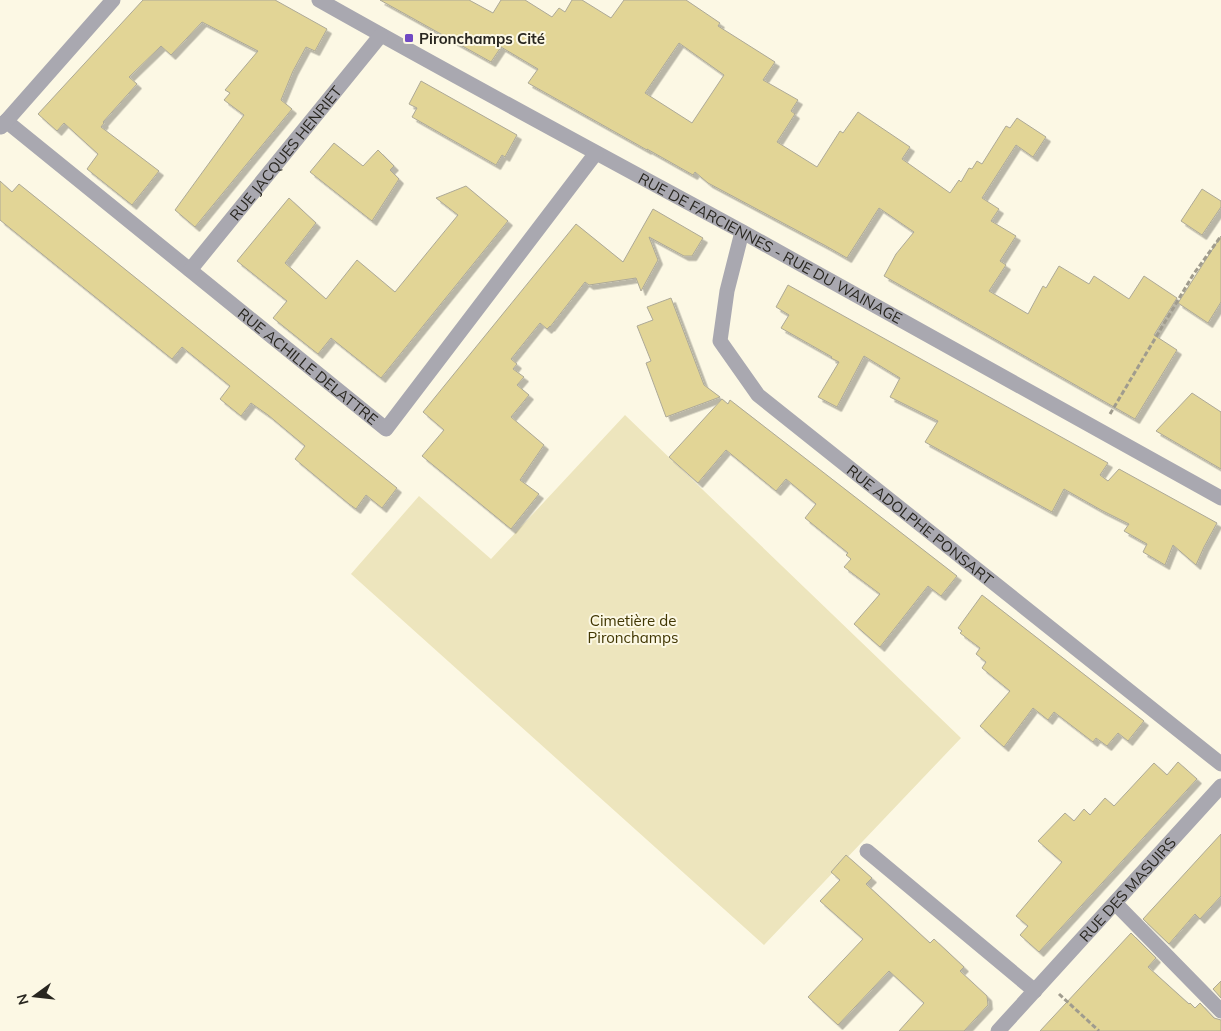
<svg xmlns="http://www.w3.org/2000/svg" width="1221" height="1031" viewBox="0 0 1221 1031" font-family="Mulish,sans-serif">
<defs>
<filter id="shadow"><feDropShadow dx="4.5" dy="4.5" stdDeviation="0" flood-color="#0004"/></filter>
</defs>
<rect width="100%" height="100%" fill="#fcf8e4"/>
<path fill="#ede5bd" d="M625,415l336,323 -197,207 -413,-371 68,-78 72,63z"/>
<path fill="#e2d596" stroke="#ada997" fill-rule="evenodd" filter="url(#shadow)" d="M143,0h132l52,29 -12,22 -9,-4 -13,24 -12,29 11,9 -97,118 -20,-17 69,-95 -20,-15 6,-7 -5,-3 33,-39 -56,-29 -31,33 -10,-9 -32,31 8,7 -34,38 1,1 -3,4 58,44 -27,34 -45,-36 11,-15 -34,-31 -7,8 -19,-17z
M380,0h89l24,13 8,-13h24l27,17 7,-9 6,4 7,-12h10l29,18 13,-18h62l34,23 -2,3 57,36 -12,18 35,20 -7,11 4,3 -18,28 40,25 23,-36 3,2 15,-21 52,35 -8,12 48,34 9,-13 2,2 8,-14 3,1 5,-8 5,3 24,-38 4,2 7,-10 29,19 -13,20 -17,-12 -34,53 17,11 -8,12 25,15 -16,25 6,4 -17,26 39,23 15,-28 3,2 13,-22 30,18 5,-8 35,23 15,-23 33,22 -23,37 23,15 -42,69 -251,-143 12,-22 18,-22 -35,-24 -32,50 -21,-12 -118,-63 -13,-11 -2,3 -46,-26v1l-119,-67 10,-14 -37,-22 -10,15zM679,43l45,32 -32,48 -47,-30z
M421,81l96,54 -12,22 -3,-2 -6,10 -84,-48 5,-9 -8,-4z
M334,143l29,23 15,-16 16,16 -4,4 9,9 -27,42 -62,-49z
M0,181l12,11 7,-8 378,304 -15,20 -16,-13 -10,14 -7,-5 -54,-45 10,-13 -37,-31 -17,-12 -10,13 -21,-17 10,-13 -48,-39 -10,12 -172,-139z
M466,186l42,35 -127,157 -50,-40 -13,16 -45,-36 14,-17 -50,-40 52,-63 27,25 -31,40 41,36 31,-39 38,32 63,-77 -22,-17z
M1202,189l19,12v6l-19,28 -21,-14z
M653,209l50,29 -11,18h-8l-35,-19 9,23 -17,31 -5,-13 -47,7 -4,-3 -35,45v-1l-3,3 -7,-6 -29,36 6,5 -4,5 11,8 -7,8 12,10 -18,22 33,28 -24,35 19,14 -28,35 -89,-73 22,-26 -21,-18 153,-188 47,38z
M1221,236v66l-13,21 -30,-20z
M788,285l320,178 -8,12 8,6 11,-12 98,54 -13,24 -8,18 -23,-20 -8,20 -22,-13 4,-8 -23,-13 5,-7 -28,-14 -37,-21 -12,23 -127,-70 13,-21 -48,-24 10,-19 -36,-22 -27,51 -19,-10 21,-35 -8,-4 1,-1 -51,-29 8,-13 -13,-8z
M671,298l33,87 16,12 -54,20 -20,-54 5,-2 -14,-35 16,-6 -6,-13z
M1192,393l29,19v57l-65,-38z
M722,399l6,5 2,-4 227,176 -16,20 -13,-10 -48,61 -26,-23 26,-30 -36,-27 7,-8 -5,-4 2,-2 -43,-35 11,-14 -30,-25 -10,12 -50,-41 -28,33 -29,-26z
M982,595l162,126 -16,20 -10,-8 -11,13 -11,-8 -3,4 -39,-30 -6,8 -15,-12 -29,39 -24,-21 30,-35 -28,-23 4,-6 -10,-8 4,-6 -20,-15 2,-2 -4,-3z
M1178,762l19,17 -158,173 -19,-17 8,-9 -12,-10 46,-54 -24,-21 27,-28 9,8 10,-12 6,6 15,-17 9,8 40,-43 13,12z
M1221,834v62l-21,23 -5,-5 -26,30 -26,-25z
M846,855l26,23 -6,6 64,59 4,-4 30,28 -4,4 27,25 1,9 -24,26h-65l25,-28 -35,-32 -51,54 -30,-28 55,-58 -43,-38 20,-21 -9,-8z
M1131,933l25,25 -8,9 41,37 1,-1 5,5 5,-5 14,15 7,2v11h-181z
M1221,981v17l-8,-9z"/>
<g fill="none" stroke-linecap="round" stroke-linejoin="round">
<path stroke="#a09c8e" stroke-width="3" stroke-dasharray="5 2.5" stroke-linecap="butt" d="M1110,414l83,-139 28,-39
M1059,994l40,37"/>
<g stroke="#a9a8b0" stroke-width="15">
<path id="s1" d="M319,0c140,79 281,155 422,231 161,88 321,177 480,267"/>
<path id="s2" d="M6,121l380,308 210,-276"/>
<path d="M1,127l112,-127"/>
<path id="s3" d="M742,232l-15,59 -7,50 38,54 463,369"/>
<path id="s4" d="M190,270l191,-235"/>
<path d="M867,851l168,140"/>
<path d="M1115,903l106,108"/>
<path id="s5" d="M998,1031l223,-245"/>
</g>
</g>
<rect fill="#714ac3" stroke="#fcf8e4" stroke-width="2" x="404" y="33" width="10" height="10" rx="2.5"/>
<g text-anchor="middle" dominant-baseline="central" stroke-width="4" stroke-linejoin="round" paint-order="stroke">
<g font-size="15" font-weight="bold" fill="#292720" stroke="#fcf8e4" text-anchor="start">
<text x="419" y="38">Pironchamps Cité</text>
</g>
<g font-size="15" fill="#292720" stroke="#fcf8e4">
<text stroke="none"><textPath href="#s4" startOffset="151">RUE JACQUES HENRIET</textPath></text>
<text stroke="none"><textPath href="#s1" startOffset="515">RUE DE FARCIENNES - RUE DU WAINAGE</textPath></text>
<text stroke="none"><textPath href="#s2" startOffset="389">RUE ACHILLE DELATTRE</textPath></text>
<text stroke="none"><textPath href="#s3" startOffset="385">RUE ADOLPHE PONSART</textPath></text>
<text stroke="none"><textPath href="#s5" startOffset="192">RUE DES MASUIRS</textPath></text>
</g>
<g font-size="15" fill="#403602" stroke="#fcf8e4">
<text x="633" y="620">Cimetière de<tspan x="633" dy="17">Pironchamps</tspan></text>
</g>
</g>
<g transform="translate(35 996) rotate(255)" stroke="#fcf8e4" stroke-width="4" paint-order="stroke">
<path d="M0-4L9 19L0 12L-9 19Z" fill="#292720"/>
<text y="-8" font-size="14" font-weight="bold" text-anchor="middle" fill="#292720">N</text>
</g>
</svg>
